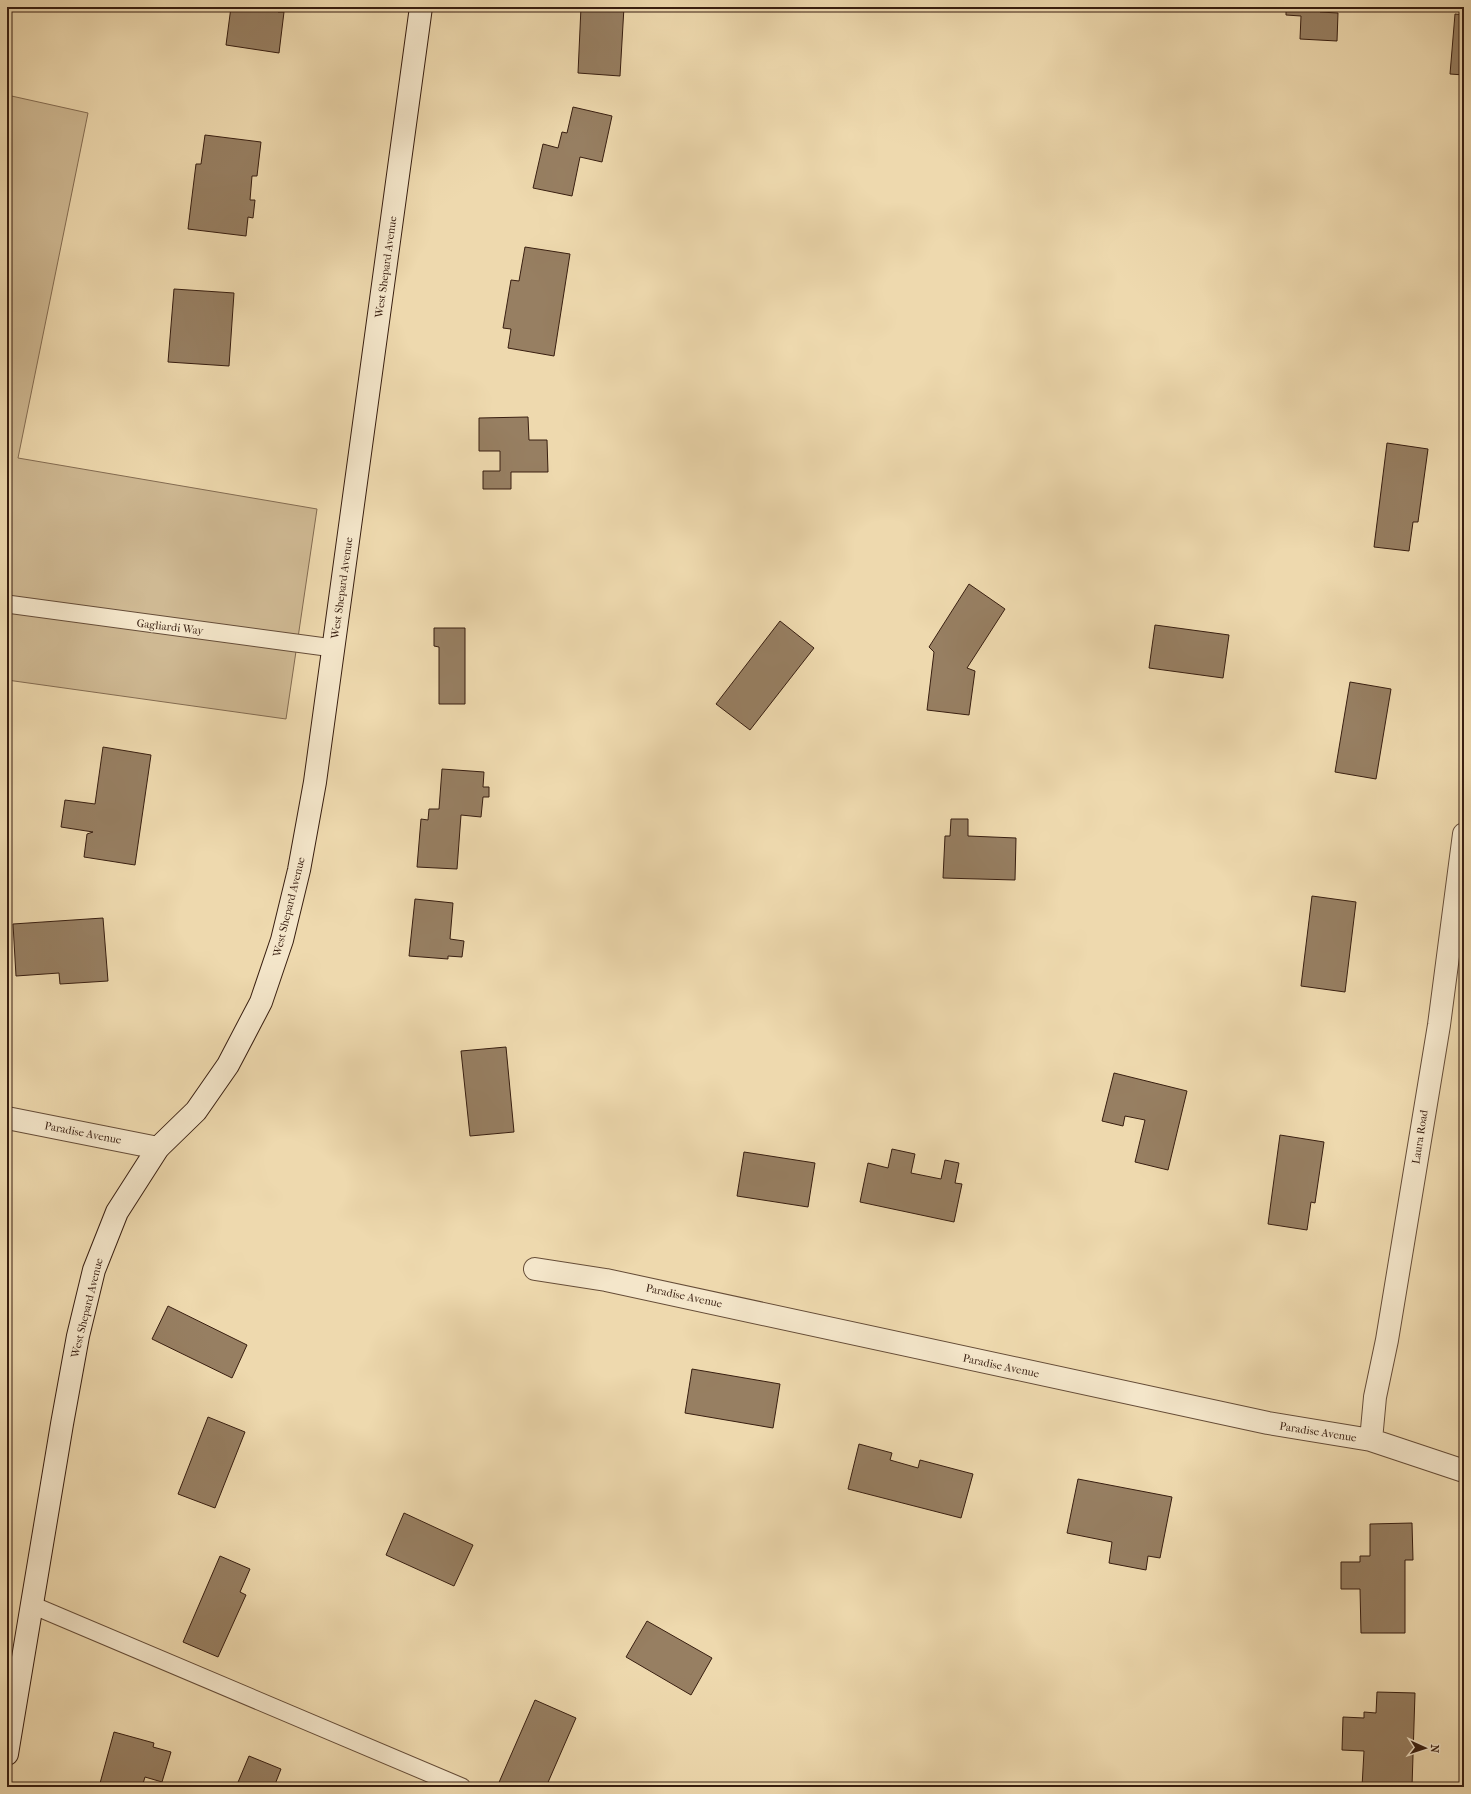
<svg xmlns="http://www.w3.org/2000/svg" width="1471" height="1794" viewBox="0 0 1471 1794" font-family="'IM FELL French Canon',serif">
<rect width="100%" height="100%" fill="#eed9ae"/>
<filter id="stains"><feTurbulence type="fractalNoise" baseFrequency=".005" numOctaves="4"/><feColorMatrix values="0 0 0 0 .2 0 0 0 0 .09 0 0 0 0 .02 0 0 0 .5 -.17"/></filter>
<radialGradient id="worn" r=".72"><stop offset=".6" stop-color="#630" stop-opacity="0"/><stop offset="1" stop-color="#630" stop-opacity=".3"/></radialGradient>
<path fill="#cfb993" stroke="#846c52" d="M7,95l81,18 -70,345 299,51 -31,210 -279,-39z"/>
<path fill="#977f62" stroke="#381e10" d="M231,7h48l-1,5h6l-5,41 -53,-8z
M581,7h43l-4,69 -42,-3z
M1286,7h34v5l18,1 -1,28 -37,-2 1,-23 -15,-1z
M1455,14l9,1v60l-14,-1z
M573,107l39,9 -10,46 -22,-5 -8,39 -39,-8 10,-44 15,4 4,-16 5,1z
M205,135l56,7 -4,34h-5l-2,24h5l-2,18 -5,-1 -2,19 -58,-7 8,-65h5z
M525,247l45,7 -16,102 -46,-8 3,-19 -8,-1 8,-48 8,1z
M174,289l60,4 -5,73 -61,-4z
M528,417l1,23h18l1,32h-37v17h-28v-18h17v-20h-21v-33z
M1387,443l41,6 -10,73h-5l-4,29 -35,-4z
M969,584l36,25 -38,59 8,3 -6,44 -42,-5 7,-58 -5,-5z
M780,621l34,27 -64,82 -34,-26z
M1155,625l74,10 -6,43 -74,-10z
M434,628h31v76h-26v-57l-5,-1z
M1350,682l41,7 -15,90 -41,-7z
M103,747l48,8 -16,110 -51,-8 3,-23 6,-2 -32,-5 4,-27 30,4z
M442,769l42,3 -1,15h6v10h-6l-2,20 -20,-2 -4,54 -40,-2 4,-48 7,1 1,-11h10z
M951,819h17v17l48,2 -1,42 -72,-2 2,-42h5z
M1312,896l44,6 -11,90 -44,-6z
M415,899l38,4 -3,36 14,2 -2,16 -14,-1v3l-39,-3z
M103,918l5,63 -48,3 -1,-11 -43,3 -3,-52z
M506,1047l8,85 -44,4 -9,-85z
M1114,1073l73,18 -19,79 -33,-8 10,-42 -20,-4 -2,10 -21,-5z
M1280,1135l44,7 -9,61 -4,-1 -4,28 -39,-6z
M892,1149l23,5 -4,19 30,6 4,-19 14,3 -4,20 7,1 -8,38 -94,-20 8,-39 20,5z
M744,1152l71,11 -7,44 -71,-11z
M168,1306l79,39 -15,33 -80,-39z
M692,1369l88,15 -7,44 -88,-15z
M208,1417l37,15 -30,76 -37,-14z
M859,1444l33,9 -2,7 28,8 2,-8 53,14 -12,44 -113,-29z
M1078,1479l94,18 -12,61 -12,-2 -2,14 -37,-7 3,-21 -45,-9z
M404,1513l69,32 -19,41 -68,-31z
M1412,1523l1,37h-8v73h-44l-1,-44h-19v-27h19v-6h10v-32z
M220,1556l30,13 -10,23 6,3 -28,62 -35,-15z
M647,1621l65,37 -21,37 -65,-38z
M1377,1692l38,1 -3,94h-50l2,-36 -22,-1 1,-33 21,1v-6l12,1z
M535,1700l41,18 -30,69h-49z
M114,1732l40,11 -1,4 18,5 -9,30 -17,-5 -3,10h-43z
M249,1756l32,13 -7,18h-38z"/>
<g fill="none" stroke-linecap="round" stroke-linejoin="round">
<defs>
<path id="lane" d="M7,604l326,44
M32,1605l430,182"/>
<path id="street" d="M7,1118l151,30
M535,1269l71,11 662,143 103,17 93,31
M1371,1440l4,-43 12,-57 52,-315 25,-191"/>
<path id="secondary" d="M7,1754l55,-330 16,-88 16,-66 23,-58 41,-64 38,-37 32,-46 33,-63 21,-62 17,-70 16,-88 106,-775"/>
</defs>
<use href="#lane" stroke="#664d38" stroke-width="19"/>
<use href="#street" stroke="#664d38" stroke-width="24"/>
<use href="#secondary" stroke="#381e10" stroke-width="24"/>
<use href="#lane" stroke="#f4e6ca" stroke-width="17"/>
<use href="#street" stroke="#f4e6ca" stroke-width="22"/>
<use href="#secondary" stroke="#f4e6ca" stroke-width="22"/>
</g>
<g text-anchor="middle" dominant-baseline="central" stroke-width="3" stroke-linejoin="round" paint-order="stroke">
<g font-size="11" fill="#381e10" stroke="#f4e6ca">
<text transform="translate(386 267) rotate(-82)">West Shepard Avenue</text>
<text transform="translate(342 588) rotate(-82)">West Shepard Avenue</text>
<text transform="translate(170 627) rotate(7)">Gagliardi Way</text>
<text transform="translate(289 907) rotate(-76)">West Shepard Avenue</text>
<text transform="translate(83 1133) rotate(11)">Paradise Avenue</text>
<text transform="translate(1420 1137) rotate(-81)">Laura Road</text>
<text transform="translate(684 1296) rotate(12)">Paradise Avenue</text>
<text transform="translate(87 1308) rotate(-76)">West Shepard Avenue</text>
<text transform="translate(1001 1366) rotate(12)">Paradise Avenue</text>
<text transform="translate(1318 1432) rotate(9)">Paradise Avenue</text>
</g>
</g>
<rect width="1471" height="1794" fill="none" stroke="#eed9ae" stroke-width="24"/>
<rect x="8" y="8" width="1455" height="1778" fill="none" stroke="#381e10" stroke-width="2"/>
<rect x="12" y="12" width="1447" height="1770" fill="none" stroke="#381e10"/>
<g transform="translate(1425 1748) rotate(93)" stroke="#f4e6ca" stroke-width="3" paint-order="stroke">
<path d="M0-3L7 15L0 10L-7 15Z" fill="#381e10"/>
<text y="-6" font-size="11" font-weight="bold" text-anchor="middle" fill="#381e10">N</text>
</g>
<rect width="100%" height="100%" filter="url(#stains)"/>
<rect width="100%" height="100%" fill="url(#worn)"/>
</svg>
